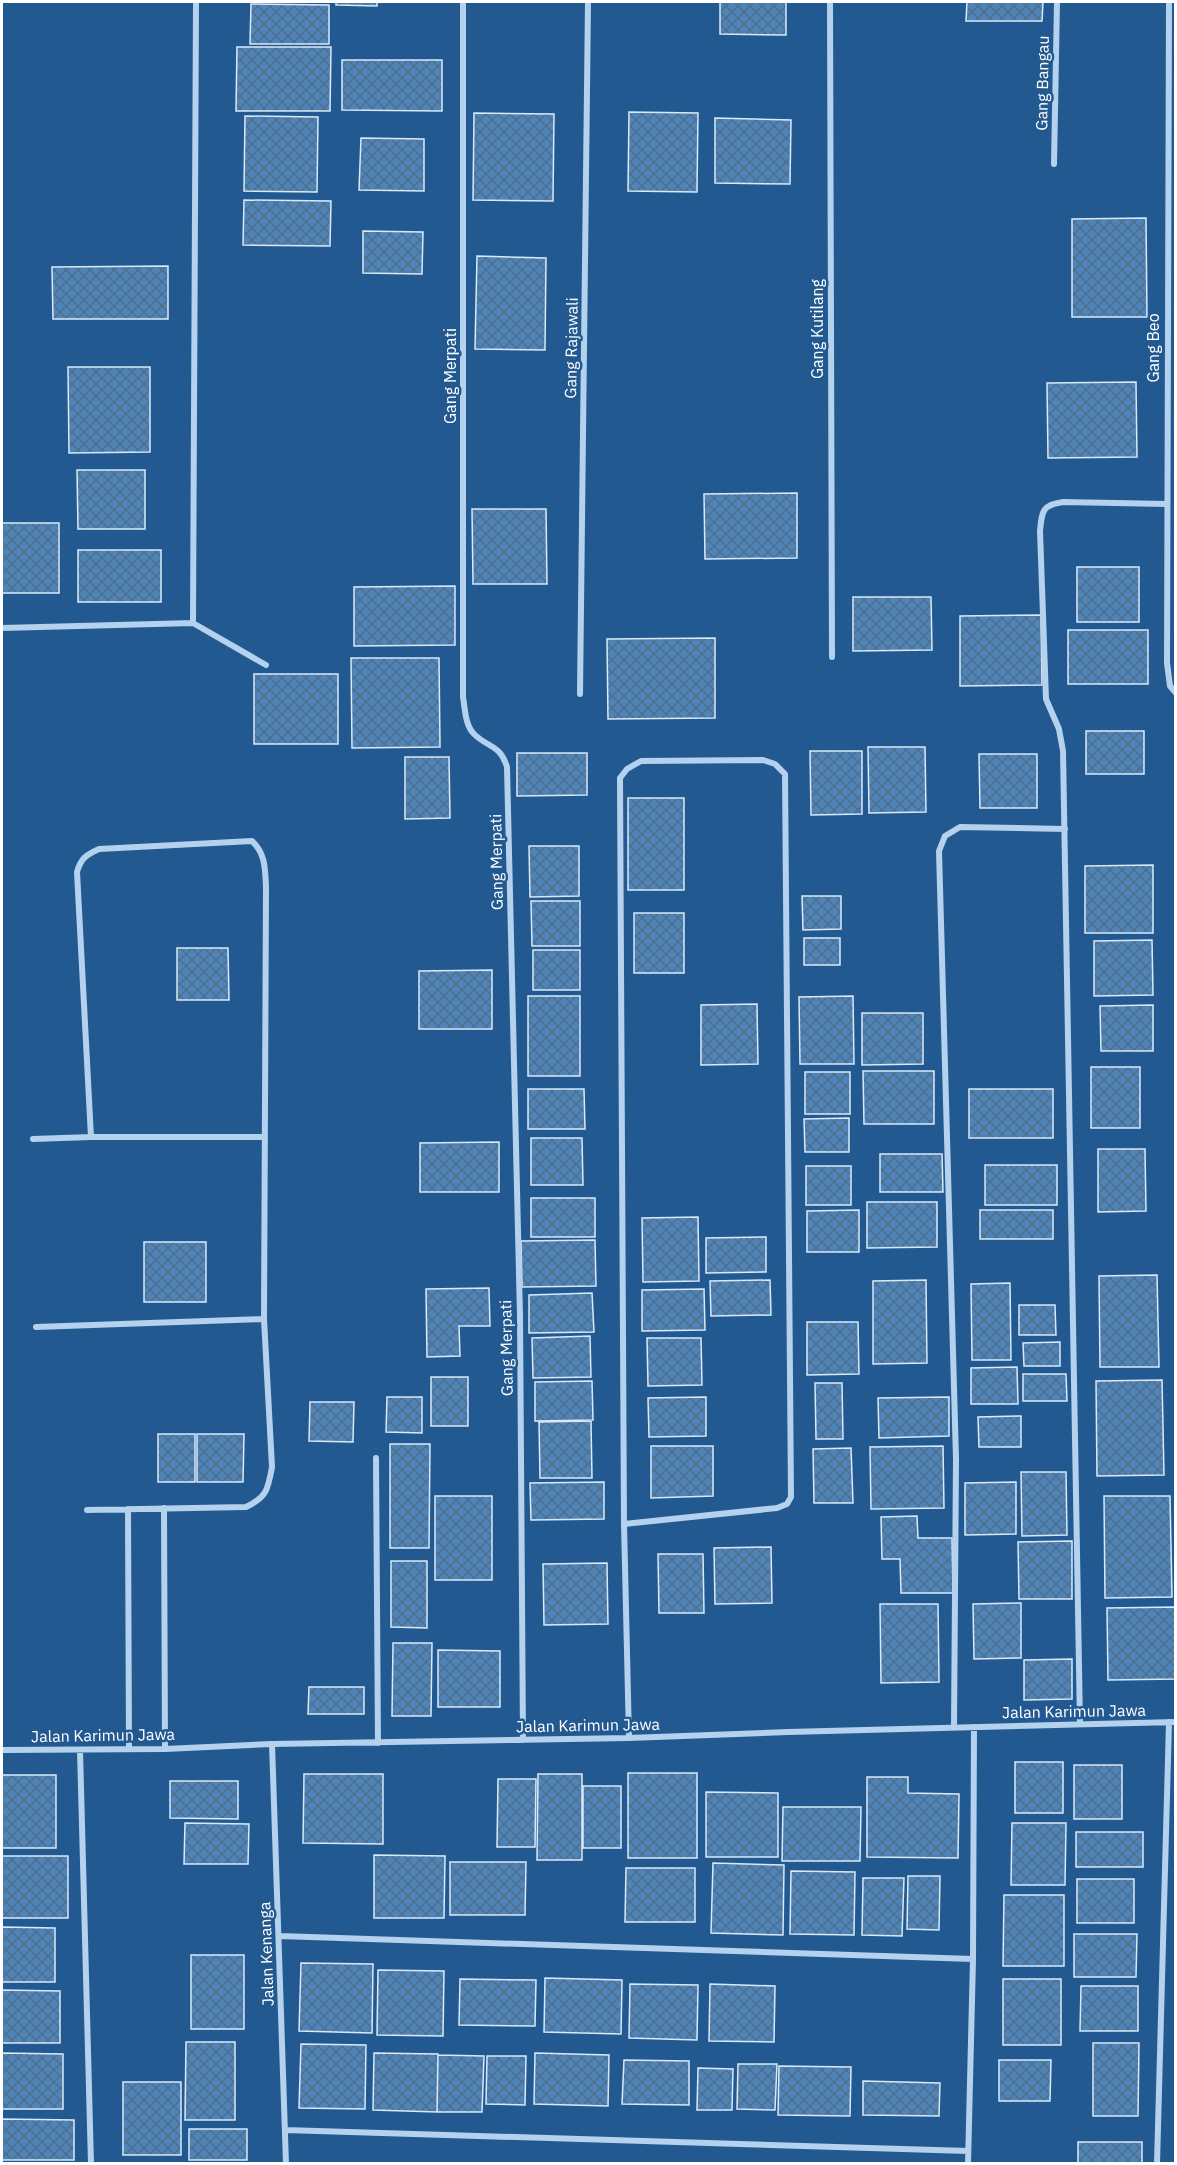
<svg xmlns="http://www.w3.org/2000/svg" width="1177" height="2165" viewBox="0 0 1177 2165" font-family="'IBM Plex Sans',sans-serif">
<defs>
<pattern id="building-cross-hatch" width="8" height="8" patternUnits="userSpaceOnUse" patternTransform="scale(1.5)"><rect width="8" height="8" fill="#4f84b9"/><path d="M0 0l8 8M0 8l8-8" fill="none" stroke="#4e6e8d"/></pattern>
</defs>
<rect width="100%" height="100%" fill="#225991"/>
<path fill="url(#building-cross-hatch)" stroke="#d9e9f9" stroke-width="1.5" d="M336,2h41v4l-41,-1z
M720,2h66v33l-66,-1z
M967,2h76l-1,19h-76z
M251,4l78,1v39h-79z
M237,47h94l-1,64h-94z
M342,60h100v51l-100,-1z
M629,112l69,1 -1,79 -69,-1z
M474,113l80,1 -1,87 -80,-1z
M245,116l73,1 -1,75 -73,-1z
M715,118l76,2 -1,64 -75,-1z
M361,138l63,1v52l-65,-1z
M244,200l87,1 -1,45 -87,-1z
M1146,218l1,99h-75v-98z
M363,231l60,1 -1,42 -59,-1z
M477,256l69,2 -1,92 -70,-1z
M168,266v53h-115l-1,-52z
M68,367h82v85l-81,1z
M1136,382l1,75 -89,1 -1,-75z
M77,470h68v59h-67z
M797,493v65l-92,1 -1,-65z
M472,509h74l1,75h-74z
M2,523h57v70h-57z
M78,550h83v52h-83z
M1077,567h62v55h-62z
M455,586v59l-101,1v-59z
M853,597h78l1,53 -79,1z
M1041,615l1,70 -82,1v-70z
M1068,630h80v54h-80z
M715,638v80l-107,1 -1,-80z
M351,658h88l1,89 -88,1z
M254,674h84v70h-84z
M1086,731h58v43h-58z
M868,747h57l1,65 -57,1z
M810,751h52v63l-51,1z
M517,753h70v42l-70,1z
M979,754h58v54h-57z
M405,757h44l1,61 -45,1z
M628,798h56v92h-56z
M529,846h50v50l-49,1z
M1153,865v68h-68v-67z
M802,896h39v33l-38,1z
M531,901h49v45h-48z
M634,913h50v60h-50z
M804,938h36v27h-36z
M1152,940l1,55 -59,1v-55z
M177,948h51l1,52h-52z
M533,950h47v40h-47z
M492,970v59h-73v-58z
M528,996h52v80h-52z
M853,996l1,68h-54l-1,-67z
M757,1004l1,60 -57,1v-60z
M1153,1005v46h-52l-1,-45z
M862,1013h61v51l-61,1z
M1091,1067h49v61h-49z
M863,1071h71v53h-70z
M805,1072h45v42h-45z
M528,1089h56l1,40h-57z
M969,1089h84v49h-84z
M849,1118v34h-44l-1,-33z
M531,1138h51l1,47h-52z
M499,1142v50h-79v-49z
M1098,1149h47l1,62 -48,1z
M880,1154h62l1,38h-63z
M985,1165h72v40h-72z
M806,1166h45v39h-45z
M531,1198h64v39h-64z
M867,1202h70v45l-70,1z
M859,1210v42h-52v-41z
M980,1210h73v29h-73z
M698,1217l1,64 -56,1 -1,-64z
M766,1237v35l-60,1v-35z
M595,1240l1,46 -74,1 -1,-46z
M144,1242h62v60h-62z
M1157,1275l2,92h-59l-1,-91z
M770,1280l1,35 -60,1 -1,-35z
M926,1280l1,83 -54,1v-83z
M1010,1283l1,77h-39l-1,-76z
M489,1288l1,38h-31l1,30 -33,1 -1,-68z
M704,1289l1,41 -63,1v-41z
M592,1293l2,39 -65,1v-38z
M1019,1305h36l1,30h-37z
M807,1322h51l1,52 -52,1z
M590,1336l1,41 -58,1 -1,-40z
M647,1338h54l1,47 -54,1z
M1060,1342v24h-36l-1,-23z
M1017,1367l1,37h-47v-36z
M1023,1374h43l1,27h-44z
M431,1377h37v49h-37z
M1162,1380l2,95 -67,1 -1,-95z
M592,1381l1,39 -58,1v-39z
M815,1383h27l1,56h-27z
M387,1397h35v36l-36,-1z
M706,1397v39l-57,1 -1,-39z
M949,1397v39l-70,2 -1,-40z
M310,1402h44l-1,40 -44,-1z
M1021,1416v31h-42l-1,-30z
M591,1421l1,57h-52l-1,-56z
M158,1434h37v48h-37z
M197,1434h47l-1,48h-46z
M390,1444h40l-1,104h-39z
M651,1446h62v50l-62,2z
M943,1446l1,62 -73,1 -1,-62z
M851,1448l2,55h-39l-1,-54z
M1021,1472h45l1,63 -45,1z
M604,1482v37l-73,1 -1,-37z
M1016,1482v52l-51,1v-52z
M435,1496h57v84h-57z
M1104,1496h66l2,101 -67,1z
M917,1516l1,22h34l1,55h-52l-1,-34h-18l-1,-42z
M1072,1541v58h-53l-1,-57z
M771,1547l1,56 -57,1 -1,-56z
M658,1554h45l1,59h-45z
M391,1561h36v67l-36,-1z
M607,1563l1,61 -64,1 -1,-61z
M1021,1603v55l-47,1 -1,-55z
M880,1604h58l1,78 -58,1z
M1175,1607l1,72 -68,1 -1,-72z
M393,1643h39l-1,73h-39z
M438,1650l62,1v56h-62z
M1072,1659v40l-48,1v-40z
M309,1687h55v27h-56z
M1015,1762h48v51h-48z
M1074,1765h48v54h-48z
M628,1773h69v85h-69z
M304,1774h79v70l-80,-1z
M538,1774h44v86h-45z
M2,1775h54v73h-54z
M867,1777h41v16l51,1 -1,64 -91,-1z
M498,1779h38l-1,68h-38z
M170,1781h68v38l-68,-1z
M583,1786h38v62h-38z
M706,1792l72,1v64h-72z
M783,1807h78l-1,54h-78z
M185,1823l64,1 -1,40h-64z
M1012,1823h54l-1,62h-54z
M1076,1832h67v35h-67z
M374,1855l71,1 -1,62h-70z
M2,1856h66v62h-66z
M450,1862h76l-1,53h-75z
M713,1863l71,2 -1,70 -72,-2z
M626,1868h69v54h-70z
M791,1871l64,1 -1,63 -64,-1z
M908,1876h32l-1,54 -32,-1z
M863,1878h41l-2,58 -40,-1z
M1077,1879h57v44h-57z
M1004,1895h60v71h-61z
M2,1927l53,1v54h-53z
M1074,1934h63l-1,43h-62z
M191,1955h53v74h-53z
M301,1963l72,1 -1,69 -73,-2z
M378,1970l66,1 -1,65 -66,-1z
M545,1978l77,2 -1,54 -77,-2z
M460,1979l76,1 -1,46 -76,-1z
M1003,1979h58v66h-58z
M630,1984l68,1 -1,55 -68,-2z
M710,1984l65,2 -1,56 -65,-1z
M1081,1986h57v45h-58z
M2,1990l58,1v52h-58z
M186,2042h49v78h-50z
M1093,2043h46l-1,73h-45z
M301,2044l65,1 -1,64 -66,-1z
M2,2053l61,1v55h-61z
M374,2053l64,1 -1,58 -64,-2z
M535,2053l74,2 -1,51 -74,-2z
M438,2055l46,1 -2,56h-45z
M487,2056h39l-1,49 -39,-1z
M624,2060l65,1v44l-67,-1z
M999,2060h52l-1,41h-51z
M738,2064h39l-2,46 -38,-1z
M779,2066l72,1 -1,49 -72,-1z
M698,2068l35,1 -1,41h-35z
M863,2081l77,2 -1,33 -76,-1z
M123,2082h58v73h-58z
M2,2119l72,1v40h-72z
M189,2129h58v31h-58z
M1078,2142h64v22h-64z"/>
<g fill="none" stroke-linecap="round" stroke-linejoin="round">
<path stroke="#b4d1ed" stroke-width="6" d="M463,2v695c2,11 2,28 11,37 14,14 26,10 33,33l13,549 3,424
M830,2l2,655
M1169,2l-2,661 3,23 6,7
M1054,164l3,-162
M193,623l3,-621
M2,628l191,-5 73,42
M580,694l8,-692
M91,1137h174
M33,1139l58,-2 -14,-265c4,-14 9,-17 22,-23l153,-8c14,13 13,29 14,46l-2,432 8,148c-4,22 -5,30 -26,40l-159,3
M36,1327l228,-8
M376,1458l2,285
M164,1508l1,241
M128,1509l1,240
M624,1524l153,-16 10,-4 4,-7 -6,-723 -10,-10 -12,-4 -122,1 -14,8 -7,9 4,746 5,214
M1080,1724l-17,-973 -4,-22 -13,-30 -6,-168c2,-20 2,-26 23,-29l104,2
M954,1727l2,-268 -17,-608 6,-15 15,-9 105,2
M272,1744l14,420
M2,1750l163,-1 107,-5 357,-6 159,-6 388,-10
M80,1750l11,414
M280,1936l693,23
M285,2130l683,21
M968,2164l5,-205 1,-232
M1157,2164l12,-442"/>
</g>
<g text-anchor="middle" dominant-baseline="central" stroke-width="5" stroke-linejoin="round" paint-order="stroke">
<g font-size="16" fill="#fff" stroke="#225991">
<text transform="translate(1042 83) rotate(-89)">Gang Bangau</text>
<text transform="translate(817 329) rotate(-90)">Gang Kutilang</text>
<text transform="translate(571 348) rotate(-89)">Gang Rajawali</text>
<text transform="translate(1153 348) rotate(-90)">Gang Beo</text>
<text transform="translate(450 376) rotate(-90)">Gang Merpati</text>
<text transform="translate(496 862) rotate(-91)">Gang Merpati</text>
<text transform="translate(506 1348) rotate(-91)">Gang Merpati</text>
<text transform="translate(1074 1711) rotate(-1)">Jalan Karimun Jawa</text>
<text transform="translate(588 1725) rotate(-1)">Jalan Karimun Jawa</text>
<text transform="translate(103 1735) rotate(-1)">Jalan Karimun Jawa</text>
<text transform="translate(266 1954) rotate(-92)">Jalan Kenanga</text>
</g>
</g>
<rect width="1177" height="2165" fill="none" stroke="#ffffff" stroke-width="6"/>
</svg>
